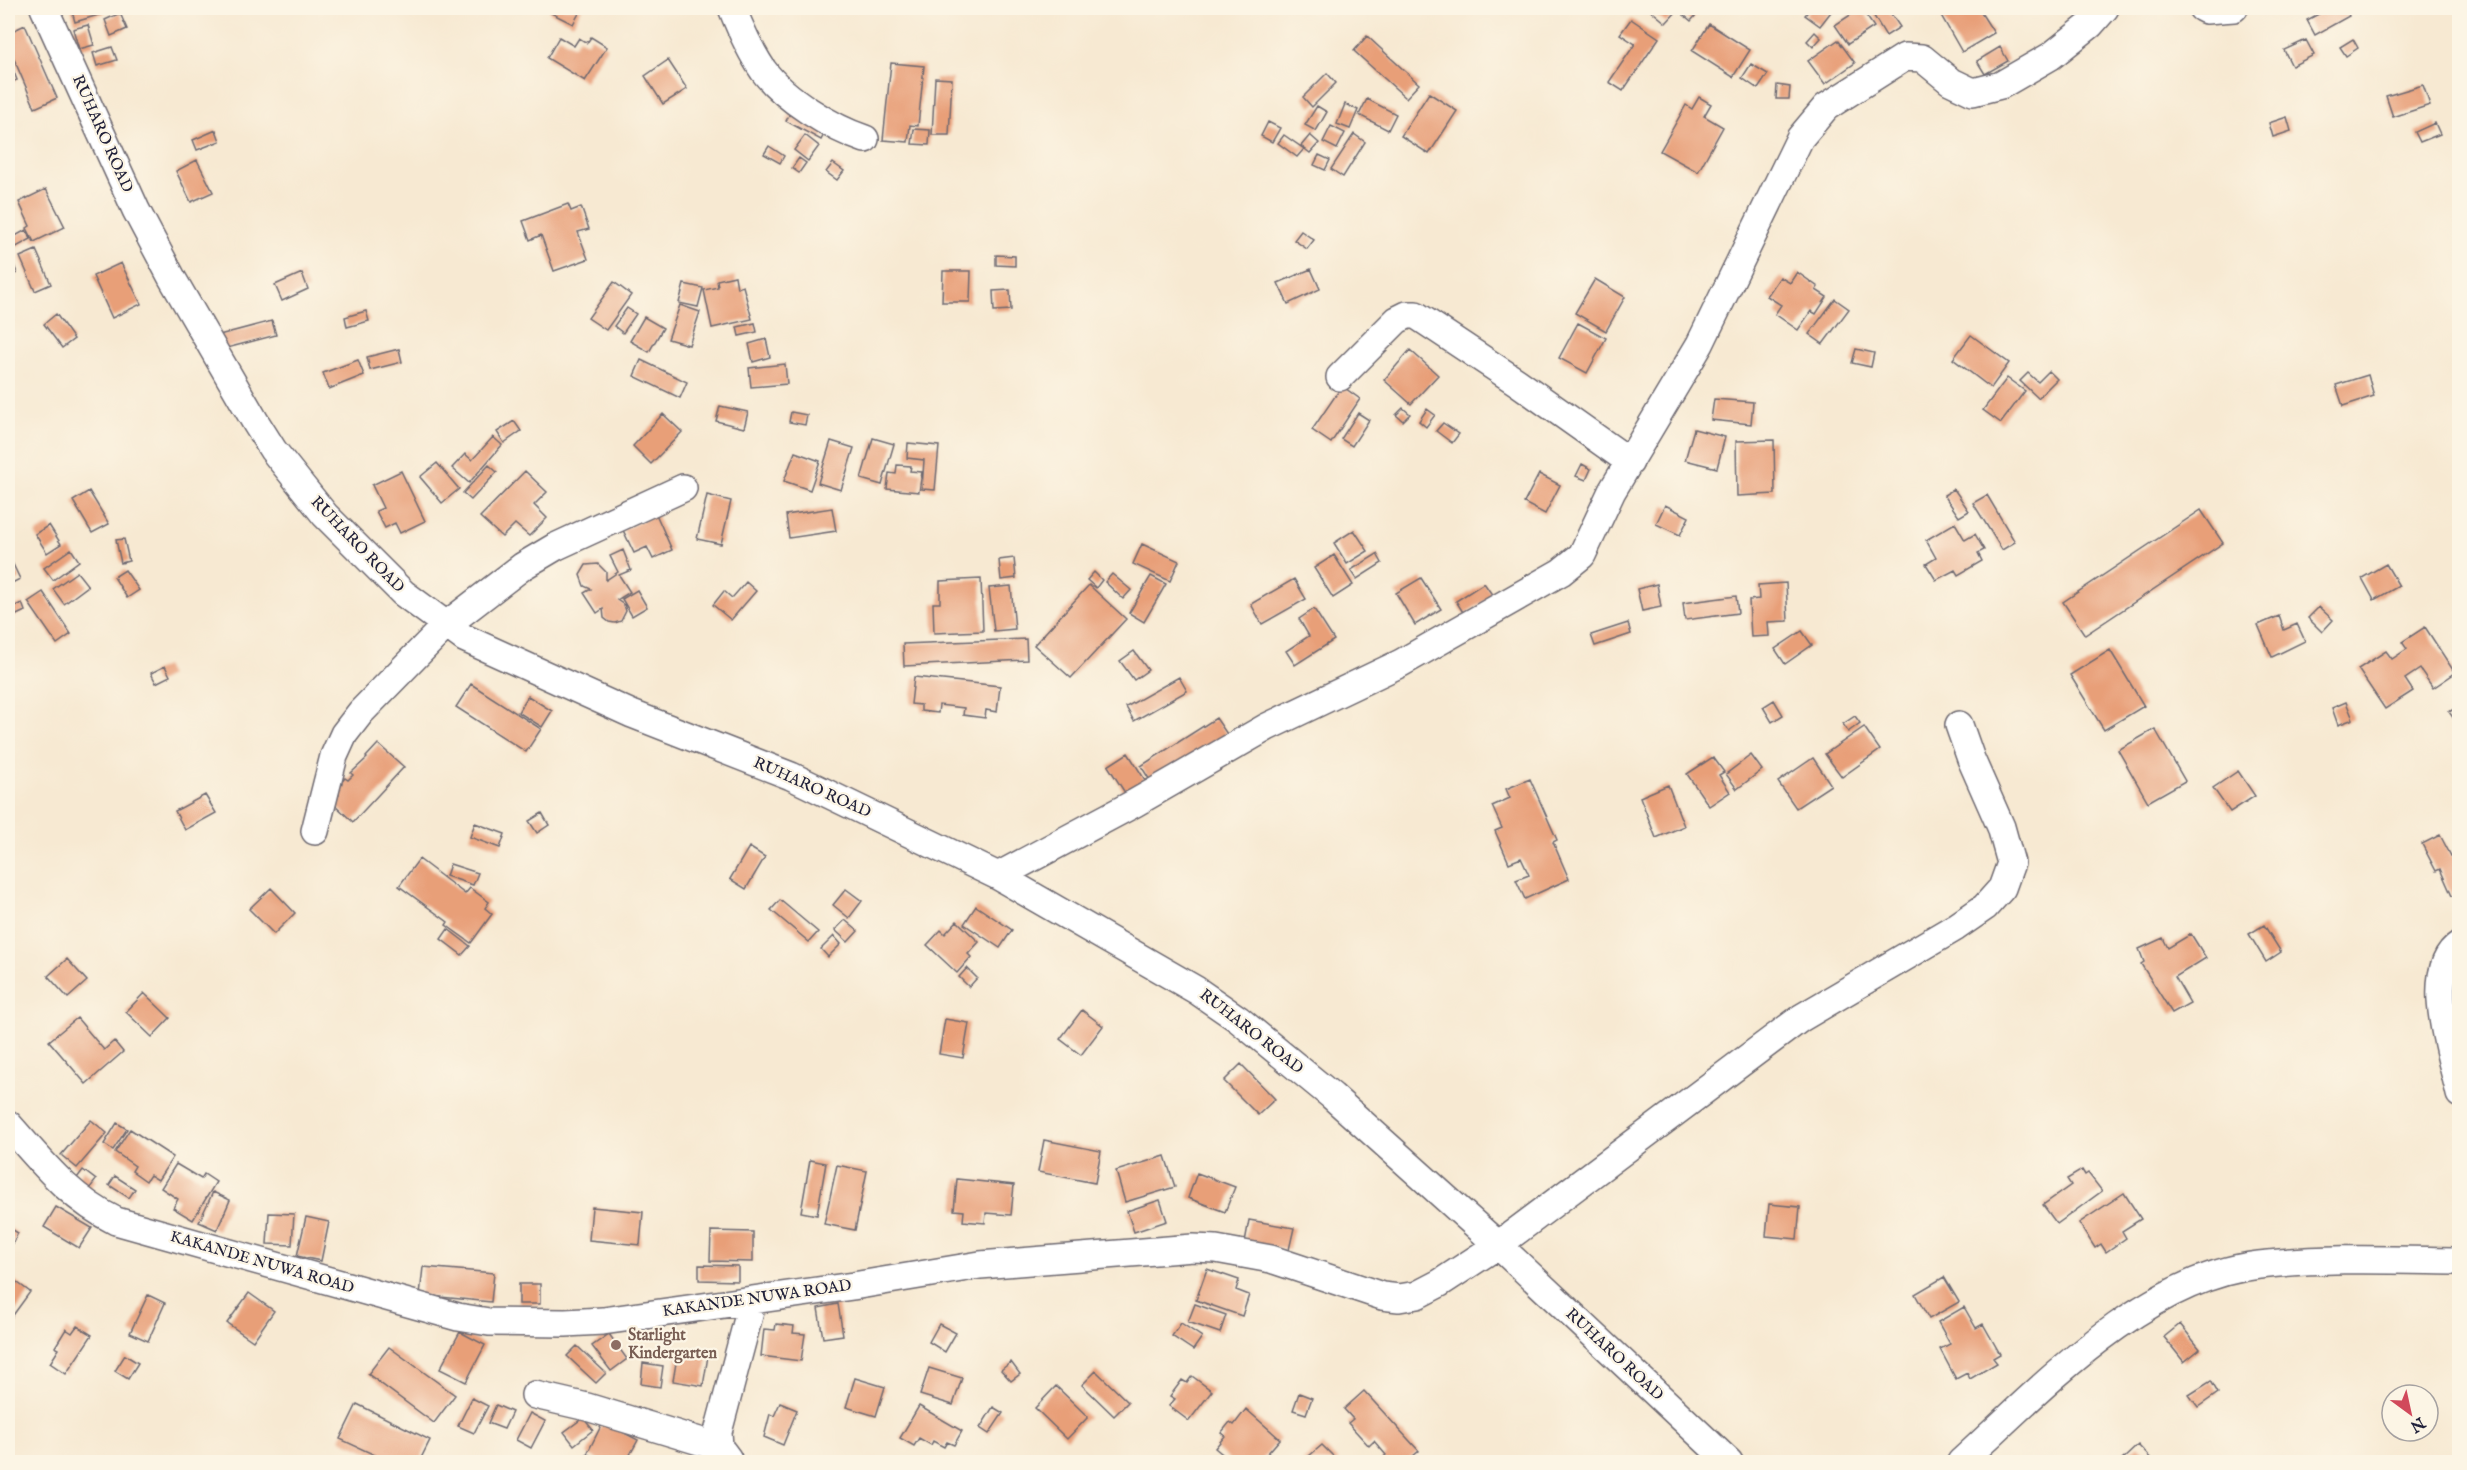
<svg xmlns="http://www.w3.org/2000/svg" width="2467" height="1470" viewBox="0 0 2467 1470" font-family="'IM FELL English',serif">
<rect width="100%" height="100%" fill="#fcf5e5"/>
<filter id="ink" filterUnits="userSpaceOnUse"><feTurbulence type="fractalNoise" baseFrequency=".0167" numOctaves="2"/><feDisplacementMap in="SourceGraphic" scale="12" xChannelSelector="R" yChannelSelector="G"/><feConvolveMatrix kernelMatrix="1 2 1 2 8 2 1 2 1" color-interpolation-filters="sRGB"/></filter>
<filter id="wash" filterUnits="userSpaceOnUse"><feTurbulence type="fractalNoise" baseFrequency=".008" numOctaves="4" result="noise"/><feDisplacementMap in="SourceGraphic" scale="24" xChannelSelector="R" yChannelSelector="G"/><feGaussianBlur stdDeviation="1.35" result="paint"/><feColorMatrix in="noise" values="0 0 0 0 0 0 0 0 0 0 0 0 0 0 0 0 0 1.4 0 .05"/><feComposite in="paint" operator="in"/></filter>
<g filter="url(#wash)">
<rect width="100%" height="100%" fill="#f7e9d2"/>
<g id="blocks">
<path fill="#e89f78" d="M71,8h32l2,5 -30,9z
M551,8h31l-9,16 -24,-12z
M1648,8h54l-11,13 -13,-11 -12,13z
M1811,8h23l-14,18 -15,-11z
M1861,8l13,19 -26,17 -13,-19z
M1869,8h18l13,19 -14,9z
M1942,8h36l16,25 -32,19 -24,-42z
M2330,8h15l4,8 -34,19 -8,-15z
M120,13l7,16 -16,7 -6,-16z
M1631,19l28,19 -36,53 -14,-9 26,-38 -15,-10z
M1709,24l41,26 -17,27 -41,-26z
M25,25l32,73 -22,10 -27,-63v-12z
M88,25l6,20 -15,4 -6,-20z
M1815,32l6,6 -8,9 -6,-6z
M1367,36l52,48 -13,14 -52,-47z
M559,37l15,9 5,-8 8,5 4,-6 16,10 -22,34 -38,-23z
M2353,39l5,9 -12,8 -6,-9z
M1838,40l17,23 -30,21 -17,-23z
M2306,40l8,15 -22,11 -8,-16z
M112,47l5,13 -20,6 -4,-13z
M2000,47l8,14 -23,13 -8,-13z
M668,60l19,29 -24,15 -18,-28z
M891,63l33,3 -6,60 -8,-1 -2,17 -25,-2z
M1751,64l17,10 -10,15 -16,-11z
M12,67l5,13 -9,3v-14z
M1327,73l9,10 -24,24 -9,-10z
M935,78l17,1 -3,56h-17z
M1777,85l13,2 -1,12h-13z
M2423,85l7,20 -37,12 -7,-21z
M1429,93l28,18 -28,43 -28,-18z
M1699,97l12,7 -7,12 19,11 -25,45 -38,-21 26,-46 6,4z
M1367,99l29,15 -8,16 -29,-15z
M1345,104l13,6 -8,19 -13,-5z
M1317,106l10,6 -11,19 -11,-6z
M793,108l35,19 -7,13 -35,-19z
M2287,117l4,14 -18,6 -4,-14z
M1268,122l12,6 -8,14 -11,-6z
M2435,123l5,11 -20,8 -5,-10z
M1331,126l14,7 -8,16 -14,-7z
M914,129l16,1 -1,15 -17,-1z
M216,130l4,11 -23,9 -4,-10z
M1354,134l11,8 -22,35 -12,-8z
M805,135l14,11 -11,15 -14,-11z
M1284,135l20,14 -7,8 -19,-14z
M1310,135l9,8 -9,10 -9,-7z
M769,146l15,10 -4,7 -16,-9z
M1319,155l11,5 -5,10 -11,-5z
M799,158l7,5 -7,10 -7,-5z
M197,160l16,32 -22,10 -15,-31z
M833,163l11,8 -7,9 -11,-8z
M46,189l19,38 -31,15 -7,-14 3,-2 -11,-24z
M568,204l3,7 10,-4 8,22 -11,3 10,27 -34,12 -13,-36 -11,5 -7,-19z
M26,230l5,9 -20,11 -3,-10z
M1301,231l13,9 -7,9 -13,-9z
M36,250l15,34 -16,7 -15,-34z
M996,255l19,1v10l-19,-1z
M12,260l5,13 -9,4v-15z
M121,263l20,41 -29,14 -19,-42z
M1311,269l9,20 -32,15 -10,-21z
M943,271h28l-1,31h-28z
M1797,272l21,15 -2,3 11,7 -11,17 -5,-3 -13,19 -23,-16 6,-9 -14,-9 13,-19 10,6z
M302,273l6,16 -26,12 -7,-16z
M735,276l2,12 6,-2 9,33 -40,9 -8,-38 14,-3 -1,-7z
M1595,279l30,18 -19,34 -31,-18z
M614,282l17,13 -25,35 -18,-12z
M684,284l19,4 -5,19 -19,-4z
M1010,290l1,20 -17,1 -1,-20z
M1835,299l14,10 -26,35 -14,-10z
M680,305l20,7 -11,33 -21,-6z
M627,308l9,6 -13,19 -9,-7z
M366,311l3,10 -22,6 -2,-10z
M56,314l18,25 -12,9 -18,-24z
M644,317l19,11 -14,24 -19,-11z
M272,321l4,14 -53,14 -4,-14z
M755,323l2,9 -18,4 -2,-9z
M1578,323l28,15 -19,35 -28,-15z
M1971,335l38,28 -18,25 -38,-29z
M766,339l4,18 -17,5 -4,-18z
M399,349l3,13 -32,8 -3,-13z
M1856,349l18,4 -3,14 -19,-4z
M1410,350l28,25 -27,29 -27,-24z
M358,360l6,15 -35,14 -6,-16z
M641,360l46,22 -7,16 -46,-22z
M785,364l2,20 -36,3 -2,-19z
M2049,371l8,8 -19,19 -18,-17 8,-8 10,9z
M2368,375l6,21 -31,10 -7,-21z
M2007,378l18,13 -24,32 -18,-13z
M1342,386l18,13 -29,44 -19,-13z
M1714,399l39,3 -2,22 -40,-4z
M720,406l28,6 -4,16 -28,-7z
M1403,408l7,6 -7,7 -7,-6z
M1427,409l8,6 -9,12 -7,-6z
M791,412l16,3 -2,10 -16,-3z
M1358,413l11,7 -17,26 -11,-7z
M663,414l19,18 -31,32 -18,-18z
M514,421l7,10 -17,12 -7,-11z
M1443,423l16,11 -7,9 -16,-12z
M1694,429l31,8 -8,31 -32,-8z
M493,437l9,8 -33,38 -17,-15 13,-14 7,6z
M873,438l21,6 -12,41 -21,-6z
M1774,440l1,54 -38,2 -1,-55z
M831,441l23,7 -13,42 -23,-7z
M908,443l31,3 -4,44 -13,-1 2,-29 -17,-2z
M795,452l25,9 -10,29 -26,-9z
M437,463l22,26 -17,14 -22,-26z
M1582,464l9,5 -5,11 -10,-4z
M489,465l8,7 -26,28 -8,-7z
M897,465l14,1 -1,5 12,1 -3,20 -32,-3 2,-16 7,1z
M401,471l24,50 -25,12 -5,-10 -10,5 -9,-17 7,-3 -11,-23z
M525,471l22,21 -13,13 13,13 -18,18 -14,-12 -13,13 -22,-20z
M1539,474l21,11 -15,29 -21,-11z
M1954,489l15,22 -10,6 -15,-22z
M89,491l20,33 -17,9 -19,-32z
M707,495l24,6 -10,43 -24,-5z
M1987,495l28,47 -13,8 -29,-47z
M1665,505l24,12 -9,18 -24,-11z
M832,508l4,23 -47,7 -3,-23z
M2201,510l22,33 -138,92 -22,-33z
M656,514l16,36 -19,9 -6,-12 -13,6 -11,-23z
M1955,523l10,17 10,-6 9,16 -6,3 4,8 -24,14 -3,-5 -19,10 -10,-16 10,-6 -10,-18z
M49,525l12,19 -14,9 -12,-19z
M1354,530l14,21 -21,13 -13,-21z
M124,539l5,22 -8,2 -5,-23z
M1142,544l37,17 -9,20 -37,-17z
M71,549l8,12 -26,19 -9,-12z
M623,550l8,20 -12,5 11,17 -13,8 7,5 2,6 -5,10 -6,2 -6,-1 -5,-4 -1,-9 -6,4 -13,-20 7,-4 -7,-3 -4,-11 6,-10 12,-1 8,8v8l12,-8 -8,-16z
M1377,554l5,9 -25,16 -6,-9z
M1334,555l19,30 -20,13 -19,-30z
M10,558l10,21 -12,6v-25z
M1014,558l2,20 -15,2 -2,-20z
M2386,564l13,22 -25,14 -12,-22z
M125,570l14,20 -12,8 -13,-21z
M77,572l11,14 -24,18 -11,-15z
M1094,572l8,8 -6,8 -9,-8z
M1112,574l19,16 -8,9 -18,-17z
M1151,576l15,8 -22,38 -15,-9z
M1421,578l20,31 -26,16 -19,-32z
M981,579l2,52 -49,2 -1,-30h7v-22z
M1294,579l12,20 -44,25 -11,-20z
M746,582l10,9 -25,29 -18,-15 11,-14 8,7z
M1484,583l9,13 -29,18 -8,-13z
M1786,583l2,38 -20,1 1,14 -18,1 -2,-37 10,-1 -1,-14z
M1657,584l4,23 -19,4 -5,-22z
M1089,585l37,34 -55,59 -37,-33z
M1011,586l4,43 -21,2 -5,-43z
M637,590l10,17 -15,9 -10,-17z
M43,592l28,42 -14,10 -29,-42z
M1736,596l2,17 -53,7 -2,-17z
M22,603l3,8 -17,8v-10z
M2319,607l14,13 -11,12 -14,-14z
M1314,609l20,31 -39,25 -9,-14 23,-15 -10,-17z
M2279,616l5,14 13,-6 8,17 -33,16 -14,-32z
M1628,623l3,11 -36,12 -4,-11z
M2425,627l30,46 -22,15 -13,-19 -15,10 8,12 -28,18 -27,-40 28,-18 6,8 15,-10 -5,-7z
M1802,631l10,14 -27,19 -10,-15z
M1026,639l1,21 -123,6 -1,-22z
M2110,650l34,56 -40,24 -34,-55z
M1134,651l14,19 -14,10 -14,-19z
M165,666l5,10 -14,7 -5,-10z
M914,677l86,9 -3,26 -11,-2 -1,8 -22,-3 1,-7 -25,-3 -1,8 -17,-2v-6l-10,-1z
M1179,677l8,14 -53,30 -8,-14z
M471,684l70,45 -15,23 -70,-45z
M528,696l24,15 -10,16 -24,-15z
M1774,700l9,15 -11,7 -9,-15z
M2346,702l7,17 -15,6 -6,-17z
M2460,705v22l-11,-15z
M1855,716l5,7 -12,9 -5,-8z
M1216,718l11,16 -76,48 -10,-16z
M1864,727l16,23 -38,27 -17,-23z
M2155,729l30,52 -37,21 -30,-52z
M378,744l26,23 -51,55 -21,-20 7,-7 -5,-5 11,-12 3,2 5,-5 -2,-2 16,-15 -1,-1z
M1128,753l19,30 -20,13 -19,-30z
M1751,755l11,15 -25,19 -11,-15z
M1713,757l11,15 -5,3 11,17 -21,14 -22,-32z
M1813,758l18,27 -35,23 -18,-26z
M2238,771l17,25 -25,16 -17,-24z
M1530,779l27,61 -4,2 16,37 -44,20 -9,-19 13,-5 -8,-17 -12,5 -14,-32 7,-3 -10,-22 18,-8 -4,-9z
M1668,785l16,41 -28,12 -16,-41z
M205,795l11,18 -31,17 -10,-19z
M542,813l7,12 -12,8 -8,-12z
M475,823l30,11 -5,14 -30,-11z
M2440,835l11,21 9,-4v41l-8,3 -12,-27 -4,2 -14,-27z
M749,847l16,10 -19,32 -16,-10z
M419,859l46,35 5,-6 19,14 -4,6 7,6 -21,29 -25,-18 2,-3 -49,-36z
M450,864l28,9 -5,12 -27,-9z
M271,888l24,25 -21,21 -25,-25z
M846,889l16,12 -13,17 -16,-13z
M780,900l38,32 -9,10 -38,-32z
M976,906l36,24 -12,18 -36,-24z
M845,920l13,11 -10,11 -13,-12z
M957,921l22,21 -11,12 3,3 -14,16 -30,-28 14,-15 4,4z
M2264,925l17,27 -15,10 -17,-28z
M448,929l22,17 -8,9 -21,-16z
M2191,934l15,24 -31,19 15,26 -18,10 -31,-49 3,-2 -5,-13 24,-11 5,10z
M834,936l7,8 -13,13 -7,-8z
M67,959l20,22 -19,17 -20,-22z
M967,968l10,10 -8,9 -10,-10z
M144,993l26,25 -18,19 -26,-25z
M1082,1010l21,16 -22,29 -21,-16z
M77,1018l27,32 10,-9 9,11 -37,32 -37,-43z
M945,1019l24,4 -6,35 -24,-4z
M1241,1064l34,35 -17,16 -34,-34z
M91,1120l16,13 -30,35 -16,-13z
M117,1123l10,6 -14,21 -9,-6z
M130,1129l43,28 -15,23 -8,-5 -4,6 -14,-10 3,-5 -20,-14z
M1044,1140l57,11 -6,32 -57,-11z
M1165,1156l10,31 -50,15 -9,-31z
M810,1160l16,3 -9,52 -16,-3z
M176,1164l25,15 3,-5 12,8 -23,38 -20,-12 5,-9 -17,-11z
M837,1165l30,6 -12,59 -31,-6z
M83,1170l13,10 -9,12 -13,-10z
M2082,1170l3,5 3,-2 14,18 -45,33 -14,-19 28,-20 -4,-6z
M1197,1173l38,14 -10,25 -37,-14z
M115,1176l20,13 -6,9 -20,-13z
M957,1179l57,6 -3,30 -25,-2 -1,10 -22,-2 1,-10 -10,-1z
M213,1192l17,8 -13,30 -18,-8z
M2124,1193l17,26 -19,12 4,7 -20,14 -5,-8 -6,4 -16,-25z
M1160,1200l7,21 -33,11 -7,-21z
M1769,1204l31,3 -3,32 -31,-3z
M56,1207l36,21 -13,20 -35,-21z
M592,1207l51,5 -3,33 -51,-5z
M269,1213l25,1 -2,31 -25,-1z
M306,1217l23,5 -8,39 -24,-5z
M1249,1220l45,8 -5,22 -44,-8z
M8,1227l10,6 -10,19z
M711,1231l42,1v30l-43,-1z
M699,1265l39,1v15l-39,-1z
M423,1267l71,6 -3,29 -71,-7z
M1207,1269l32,11 -3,10 13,5 -7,21 -46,-16z
M1944,1277l15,25 -30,17 -14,-25z
M14,1280l16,12 -19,26 -3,-3v-26z
M519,1284h21v20h-21z
M249,1293l25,18 -21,30 -26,-18z
M148,1295l17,8 -17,38 -18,-8z
M838,1304l5,31 -20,3 -5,-30z
M1195,1304l31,11 -6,18 -32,-11z
M1964,1307l12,21 7,-4 17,30 -7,4 4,5 -27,16 -3,-6 -11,6 -16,-30 10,-5 -12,-22z
M1181,1323l21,14 -9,13 -21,-14z
M776,1324l18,2 -1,7 12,1 -4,27 -40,-5 3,-27 11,1z
M939,1324l17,9 -11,19 -16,-10z
M2180,1324l20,25 -16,13 -20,-25z
M77,1326l15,9 -26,39 -16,-11 9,-14 -4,-2 11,-18 6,4z
M460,1332l25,13 -19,37 -26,-13z
M609,1334l18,25 -16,12 -19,-25z
M577,1346l29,27 -10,10 -29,-27z
M389,1347l66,48 -21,28 -66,-49z
M678,1351l30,5 -5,30 -30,-5z
M125,1355l13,8 -10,16 -13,-8z
M1011,1362l9,12 -9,7 -10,-11z
M643,1363l20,3 -3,21 -19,-3z
M929,1368l33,10 -9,27 -33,-10z
M1096,1371l32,31 -14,14 -32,-31z
M1192,1376l20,15 -23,30 -20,-15 6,-7 -5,-3 12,-16 5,3z
M855,1378l30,9 -9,29 -30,-9z
M2211,1381l7,12 -20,14 -9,-12z
M1056,1386l32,31 -21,22 -32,-31z
M1364,1391l55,60 -13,11h-21l-3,-3 4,-4 -12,-14 -5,5 -21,-23 5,-4 -9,-10z
M1299,1393l13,5 -6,16 -13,-4z
M472,1398l16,8 -14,27 -16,-7z
M780,1403l17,7 -14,35 -19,-8 6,-23 4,2z
M357,1404l73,36 -11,22h-29l-50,-23z
M496,1405l16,7 -8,17 -16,-6z
M919,1406l43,25 -8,14 -7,-3 -3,5 -11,-6 -2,4 -12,-7 -5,8 -14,-8z
M993,1407l10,6 -14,21 -9,-6z
M1246,1409l34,30 -20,23h-28l-17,-14 10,-12 -4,-3 9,-11 4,3z
M530,1413l15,8 -14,27 -15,-8z
M583,1418l10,12 -19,15 -10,-13z
M603,1422l35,18 -12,22h-23l-16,-8z
M1322,1445l17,17h-37z
M2138,1445l16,17h-32l-1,-1z"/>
</g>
</g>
<g filter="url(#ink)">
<use href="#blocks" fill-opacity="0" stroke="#6d6870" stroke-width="1.5"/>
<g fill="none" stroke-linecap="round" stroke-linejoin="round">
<defs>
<path id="minor" d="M44,8l92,202 36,68 84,145 17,27 52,65 78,78 61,45 168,76 159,62 207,100 198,114 42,29 94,77 166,149 231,217
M732,8c8,20 18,43 31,62 21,29 69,58 102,69
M2202,8l4,2 28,-2
M1340,377l57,-57 10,-5h9l101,67 113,80
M315,831l19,-75 10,-22 17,-22 84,-86 78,-60 32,-19 128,-59
M998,876l137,-73 132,-76 134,-64 160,-91 21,-17 30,-64 88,-147 100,-206 26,-31 79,-50 17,1 28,23 23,11 28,-7 50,-29 39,-31 15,-17
M2460,945c-39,25 -8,111 0,149
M8,1124c34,38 61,74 108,97l342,96 31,5 76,1 38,-2 250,-35 127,-21 213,-17 23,1 55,10 111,37 17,2 18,-3 23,-12 58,-38 303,-227 155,-91 29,-20 17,-19 9,-25 -10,-36 -30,-68 -12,-34
M535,1395l52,12 132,40
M728,1459l-9,-12 -1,-15 35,-132
M1961,1462c82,-75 183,-184 298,-197 66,-8 134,-5 201,-4"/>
</defs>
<use href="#minor" stroke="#6d6870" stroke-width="30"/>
<use href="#minor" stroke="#fff" stroke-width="27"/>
</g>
</g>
<circle fill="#8d6e63" stroke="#fcf5e5" stroke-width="2" cx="616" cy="1345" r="6"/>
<g text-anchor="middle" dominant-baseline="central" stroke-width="4.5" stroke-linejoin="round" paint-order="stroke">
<g font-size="16" fill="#22223b" stroke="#fcf5e5">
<text transform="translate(102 134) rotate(66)">RUHARO ROAD</text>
<text transform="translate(357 545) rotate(46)">RUHARO ROAD</text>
<text transform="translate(812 788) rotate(24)">RUHARO ROAD</text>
<text transform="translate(1251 1032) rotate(38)">RUHARO ROAD</text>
<text transform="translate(262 1263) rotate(16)">KAKANDE NUWA ROAD</text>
<text transform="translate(757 1299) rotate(-8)">KAKANDE NUWA ROAD</text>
<text transform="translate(1614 1355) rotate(43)">RUHARO ROAD</text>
</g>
<g font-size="16" font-weight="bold" fill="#785e54" stroke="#fcf5e5" text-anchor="start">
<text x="628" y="1336">Starlight<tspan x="628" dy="18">Kindergarten</tspan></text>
</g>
</g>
<rect width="2467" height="1470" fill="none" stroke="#fcf5e5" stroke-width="30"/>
<g transform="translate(2410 1413) rotate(147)"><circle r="28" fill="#fcf5e5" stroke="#a5a1a1" stroke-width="1.5"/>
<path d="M0-4.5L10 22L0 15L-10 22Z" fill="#d1495b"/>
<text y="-9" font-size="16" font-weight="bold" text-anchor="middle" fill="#22223b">N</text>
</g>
</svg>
